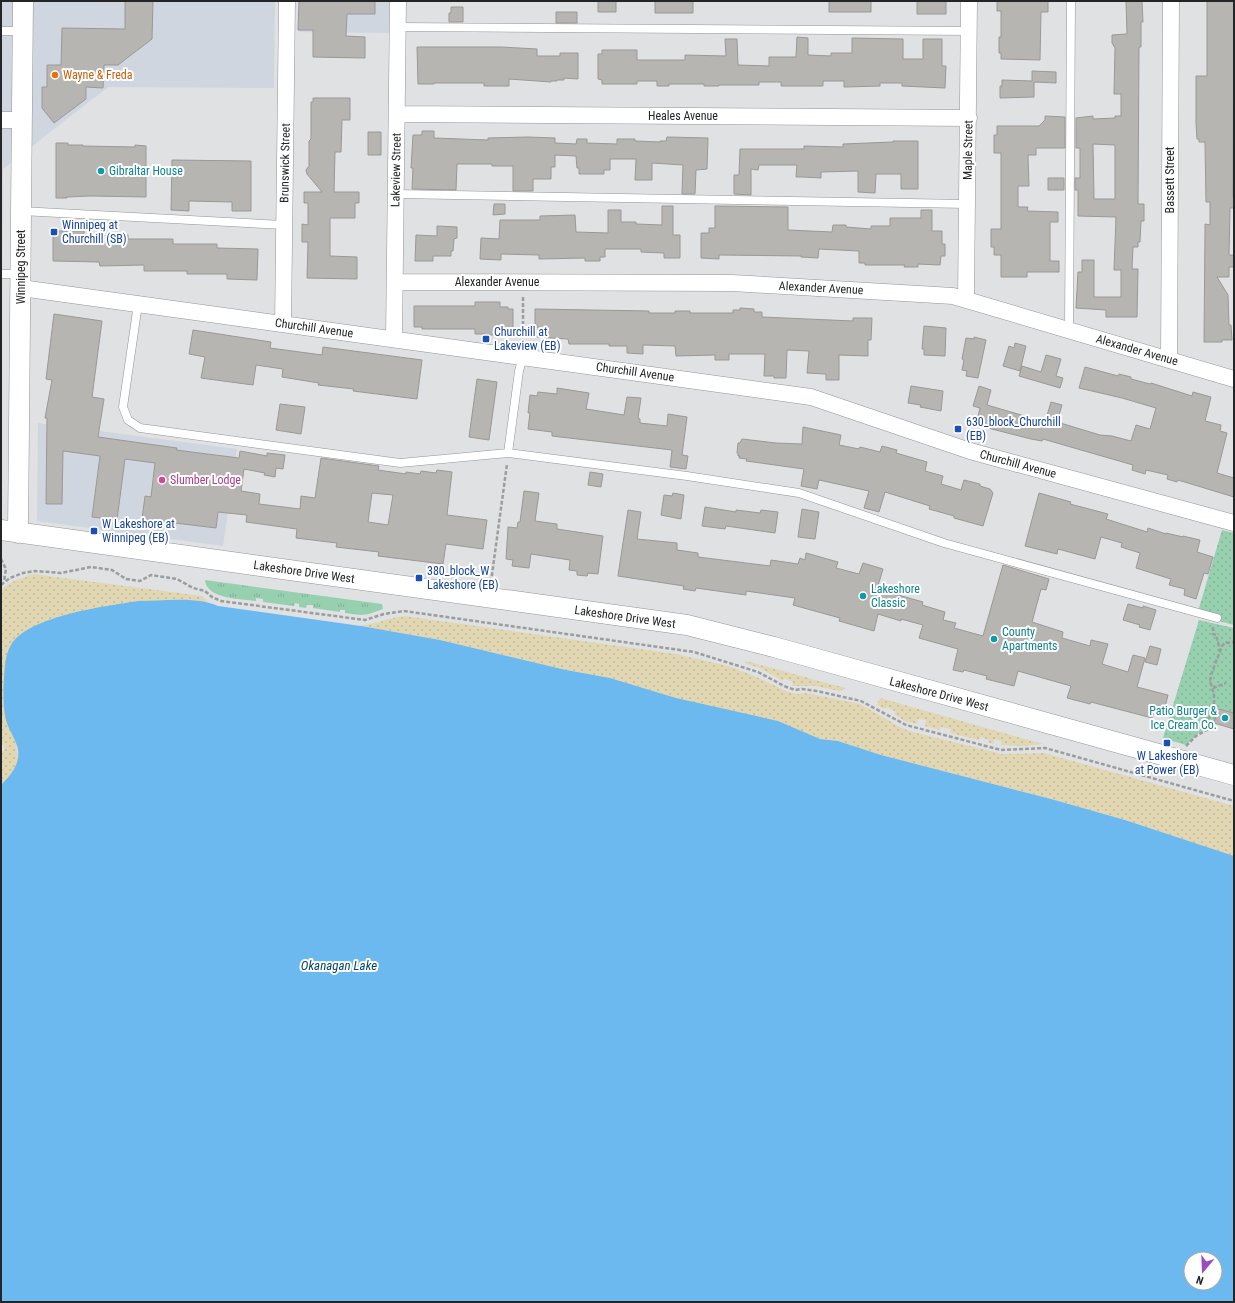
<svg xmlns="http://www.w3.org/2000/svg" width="1235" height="1303" viewBox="0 0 1235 1303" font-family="'Roboto Condensed',sans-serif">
<defs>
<pattern id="grass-tufts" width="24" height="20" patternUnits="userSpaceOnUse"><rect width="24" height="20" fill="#97d0af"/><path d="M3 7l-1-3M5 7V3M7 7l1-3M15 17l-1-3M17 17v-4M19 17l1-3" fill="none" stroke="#82b296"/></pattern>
<pattern id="sand-dots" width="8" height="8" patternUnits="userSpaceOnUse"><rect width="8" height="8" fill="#e1d7b2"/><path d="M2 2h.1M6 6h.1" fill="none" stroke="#c1b899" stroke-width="1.8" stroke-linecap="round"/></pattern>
<pattern id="park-dots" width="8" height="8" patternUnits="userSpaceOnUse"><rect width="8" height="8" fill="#97d0af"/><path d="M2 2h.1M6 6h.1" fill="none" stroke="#82b296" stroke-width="1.8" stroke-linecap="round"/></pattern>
</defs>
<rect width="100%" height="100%" fill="#dfe1e3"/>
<path fill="#d0d6df" d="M1,1h274l-1,87 -166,-1 -105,82 -1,125h-1z
M299,1h91l-1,32 -90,-1z
M38,423l199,26 -14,97 -186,-25z"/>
<path fill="url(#grass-tufts)" d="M205,580l177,24 1,5 -14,5 -8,1 -16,-2v-3h-5v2l-27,-4v-3h-6l-1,3 -7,-1v-3l-4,-1 -1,3 -31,-4v-3l-7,-1v3c-14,-2 -50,-2 -51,-21z"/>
<path fill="url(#sand-dots)" d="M33,574l169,22 7,6 -23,-1h-48l-47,8 -30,8 -34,13 -8,6 -8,9 -5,76 10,22 2,16 -2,7 -3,6 -12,13v-31l4,-6 -4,-5v-153c10,-9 20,-12 32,-16z
M405,616l271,38 52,12 22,8 38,18 9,2 9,-1 54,11 40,23 9,4 93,23 42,-1 190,53v50l-109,-36 -74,-21 -170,-44 -43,-14 -18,-2 -16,-6 -128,-35 -66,-20 -44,-8 -126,-30 -79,-14c15,-2 29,-9 44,-10z
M746,661l88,24 13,3 -8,3 -24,-5h-23l1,-4 -9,-4 -1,3 -21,-12 -17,-6z
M880,698l163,46 -20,2 -22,-1v-4l-6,-2 -2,5 -5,-2 1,-2 -9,-3 -1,3 -29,-7 1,-4 -10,-2 -1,3 -15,-4 1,-6 -8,-1 -1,5 -12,-3 -11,-7 2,-2 -9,-5 -2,2 -8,-4z"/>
<path fill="url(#park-dots)" d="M1222,530l12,3v92l-31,-8 -4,-9z
M1199,620l35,8v85l-16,-4 -4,14 -17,11 -11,11 -23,-7z"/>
<path fill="#6cb9ef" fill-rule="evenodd" d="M138,601c24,0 58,-5 80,5l143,20 79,14 126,30 44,8 66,20 102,23 42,18 18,2 43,14 170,44 74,21 109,36v446h-1233v-517c12,-12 22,-25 15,-42 -3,-8 -8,-15 -10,-23 -3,-13 -3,-29 -2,-42 1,-11 1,-23 7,-33 17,-29 95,-39 127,-44zM1191,1259h24v24h-24z"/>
<path fill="#b7b5b2" stroke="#9b9896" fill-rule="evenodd" d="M125,1h28l-1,38 -34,26h-14l-1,23 -17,-1v12l-32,24 -12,-15v-21h5v-22h14l1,-37 63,1z
M299,1h76v13h-28l-1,22 19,1v21l-52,-1v-27h-15z
M598,1h18v11h-18z
M655,1h38v12h-38z
M829,1h42v11h-42z
M917,1h29v13h-29z
M997,1h51v11h-7l-1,48 -39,-1v-6h-2v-16h2v-26h-4z
M1126,1h16l1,21h-2v25h-2l-1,157h6v17h-3l-1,21h-2v5h-5l-1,22h6l-1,48h-31v-7l-30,-2 2,-36h4v-12h12v37h27v-27h-7l2,-53 -38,-1v-26h-3v-12h5v-30h-4v-30l17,-2v3l22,-1v-2h6v-22h-7l1,-46 -3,-5v-8l15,-1zM1093,144l22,1v54h-21z
M1207,1h27l-1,196h1v11h-4l-1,47h5v12h-5v10h-12l11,18 1,30h2l1,15h-10v2h-18l1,-111v-7l5,1v-23h-4l-1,-60h-6v-3h-2l-1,-16v-47h11z
M451,7h12v15h-14v-9h2z
M556,12h21v11h-21z
M797,37l11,1v17l23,1v-3h21v-15l51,1v20h20v-20h19v27h4l-1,22 -43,-2v-3h-22v3l-36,1v-6h-21v5h-42v-4h-22v3h-40v1h-15v-2h-35v2h-12v-5h-20v3h-35v-4l-4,-1v-25h4v-4h35v10h48v-5l41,1 -1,-17h12l1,26 31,1v-9h27z
M417,47h84l36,2v7h23v-3h18v26l-14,-1v2h-7v1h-6v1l-42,-3v7h-25v-3h-50v1h-16z
M1032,71l24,1v11l-22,-1v15l-34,1v-12h2v-6l30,1z
M313,98h37v22h-8l-1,32h-6l-1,40h25v11h-4v15h-25v38l27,1v22l-50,-1 1,-36h-6v-18l6,1v-22h-4v-11h18l-15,-18 -1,-4 3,-4v-25l2,-2v-37h2z
M1045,116l20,1v31h-29v7h-8l1,31h-11v21h10l-1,4 31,1v10h-8v39h9v11h-32v5h-26v-22h-7v-8h-3v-18h10v-76h-7v-18h3v-9h42l6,-6z
M422,131h12v7l54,2v-2l40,-1 27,1v5l21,1 1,-5h10v4l30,1v-5h18v2l25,1v-1h6l1,-4 41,1 -1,31 -11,1 -1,24h-13l1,-29 -31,-2v17h-17l1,-21h-26v11h-6v4h-25v-6h-2l-1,-12 -21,-1v12h-4v12h-18v12h-20v-25h-21v-2h-35l-1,26 -44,-1 1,-21h-2l2,-33h9z
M368,132h13v23h-13z
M893,141h25v48h-17v-15h-25l-1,19 -17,-1v-21l-37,1v6l-18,-1h-7l1,-12h-38l-1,5 -7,-1v26l-17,-1v-19h5l1,-26h64v-3l39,1v-3l50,-2z
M56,143h12v2h15v1l52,1v-2l11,1v51l-56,-1 -23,1v1h-11z
M172,160l79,1v50h-19v-9l-43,-1v10l-18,-1z
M1048,178h16v12h-16z
M494,204h11v10l-12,1z
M662,206h11v29h7v23h-16v-5l-23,-1v-3h-36v8h-5v4h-15v-3l-46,1v-4l-38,-1v6l-21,-1 1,-21 18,1 1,-19h40v-4l35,-1 1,17 32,1v-23h13v12h15v2l26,1z
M715,206l73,1v23l44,2 1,-7h13v2l25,2v-3h19v-8h31v-8h11v21h10v13h3v12h-4l-1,9 -22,-1v3h-14l1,-2h-40v-2h-6v-12l-40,-2 -1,9 -17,-1v-1l-82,-1v4l-18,-1v-25h8v-5h6z
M437,226l20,1v11l-3,1 -1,12h-2v5h-18v5h-18l1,-26 21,1z
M53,231h31v5l44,-1v4h45v5h44v4l41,1 -1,31 -30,-1v-5h-40v-3h-43v-6l-44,1 -1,-4 -46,-1z
M475,302h25v5h8v2h5v23h-16v3h-13l1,-1h-10v-5h-53v-2h-8v-21h61z
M740,308l14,1v3h8v5l91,4v-3h19l-1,22h-3v16l-29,-1v25h-13v-6l-19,-1 2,-22 -22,-1 -1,28h-12v-2h-10l1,-22h-36v6h-14v-5l-39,1 -1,-10 -32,-1v9l-16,-1v-7h-18v-2h-40l-1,-5 -31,-2v-12h-2v-16l114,2v2h26v-2h15v2h43v-3h7z
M54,314l48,7 -10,76 12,2 -6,38 79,11 -1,2 63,8 1,-7 27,5v-3l18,2 -2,14 -7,-1 -1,9 -11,-2 1,-2 -21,-4 -3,22 19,3 -1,10 41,5 1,-13 14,2 6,-40 58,8 -1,4 28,4v-2l14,2 1,-3 15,2 1,-3 15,2 -5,43 40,5 -4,29 -37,-5 -3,20 -65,-8 1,-4 -43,-5 1,-4 -41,-5 1,-9 -51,-7 1,-7 -29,-3 -2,16 -74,-9 3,-23 6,1 4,-34 -30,-4 -8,61 -25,-3 8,-61 -37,-5 -1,53h-16l1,-86h-2l7,-38 -6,-1zM372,493l21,2 -5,30 -20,-3z
M924,326l22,2 -1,28 -21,-1v-6h-2z
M193,330l78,12 -1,6 52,7 1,-8 99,13 -5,39 -64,-8 1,-2 -36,-4 1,-2 -37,-6 1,-8 -27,-4 -3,20 -52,-7 4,-21 -16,-3z
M974,337l12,3 -8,38 -12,-2 1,-5 -5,-1 2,-10 -2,-1 4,-21 8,1z
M1015,343l11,3 -6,25 -17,-5 6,-20 5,2z
M1046,355l15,4 -5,17 7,2 -3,10 -41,-12 3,-10 19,6z
M1085,367l33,9 1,-2 12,3v2l19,5 1,-1 41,13 1,-4 18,5 -6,24 16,4 -1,6 7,2 -10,40 17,5v19l-56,-17 -1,2 -10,-3 1,-4 -22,-5 -1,4 -13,-4 1,-5 -90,-26 -1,2 -11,-2 -55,-14 4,-17 -7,-2 6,-20 12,4 -4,15 58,17 6,-20 11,3 -5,17 43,13 12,1 19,5 5,-16 14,4 6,-21 -34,-10 -43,-10z
M477,379l20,3 -8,58 -20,-3z
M911,386l32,5 -2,20 -21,-4 1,-2 -13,-2z
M557,388l32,5 -3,16 38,6 3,-18 14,1 -3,20 2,1v4l27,3 1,-12 19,3 -5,38 6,1 -2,13 -16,-2 2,-17 -120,-14v-4l-24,-3 2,-16h-2l2,-18 7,1 1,-4 19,2z
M280,404l25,3 -4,27 -25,-4z
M803,427l38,8 -2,10 20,4 1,-2 20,5 2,-6 15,4 -1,3 31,9 -2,9 18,5 -2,8 20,6 3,-10 16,4v2l10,3 3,4 -10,33 -29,-8v-2l-25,-7 1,-3 -45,-14 -6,20 -15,-4 5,-17 -50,-11 -2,9 -16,-3 3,-17 -58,-8 1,-2 -8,-1 1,-2h-2v-2l-1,-1 1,-10h2l2,-4 34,4 26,1z
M590,472l13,2 -2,13 -13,-2z
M524,491l15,2 -4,28 22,3v5l46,7 -5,38 -10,-1 -1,3 -10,-1v-4l-8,-1 1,-10 -39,-6 -2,14 -17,-2 1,-6 -7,-1 2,-32 9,1 1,-6h2z
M673,493l11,2 -3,24 -20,-4 3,-20 8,1z
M1039,493l32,9 -1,2 38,10 -2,5 41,13 1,-4 18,6v-1l17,4v-1l17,4 -3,12 16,5 -5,17 -4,-1 -8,26 -12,-4 1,-6 -16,-4 2,-6 -35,-11 4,-15 -19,-6 1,-4 -21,-6 -6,22 -37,-10 -1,5 -32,-8z
M705,507l31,5v-2l24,3 1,-3 17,2 -3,21 -49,-7 -1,3 -23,-3z
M802,509l17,3 -4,27 -17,-2z
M628,510l13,2 -4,27 40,4v7l21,3v4l72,9 1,-6 27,4 2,-6 5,2 1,-7 32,9 -2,6 23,6 4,-11 20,6 -6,20 46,13 -1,3 23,7 -2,8 13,3 -2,5 29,8 20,-71 46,14 -3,11 -5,-1 -9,33 31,10 -1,6 28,8 1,-6 17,4 -6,20 26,8 5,-17 12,3 -8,29 31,8 -5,20 -9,-3 -2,6 -61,-16 -1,2 -23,-6 4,-12 -53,-15 -4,15 -28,-7 1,-3 -23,-6 -1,2 -10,-2 5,-21 -39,-11 4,-13 -22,-6v2l-23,-7 -4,17 -35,-10 1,-3 -47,-13 2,-7 -49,-7v4l-50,-7 -1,3 -12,-2 1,-3 -66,-10z
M1128,604l15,4v-2l13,4 -6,20 -11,-3 1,-2 -17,-5z
M1150,646l11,3 -4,16 -12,-3z
M1218,709l16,4v16l-20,-6z"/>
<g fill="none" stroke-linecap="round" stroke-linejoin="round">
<defs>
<path id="service" d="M398,27l572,4
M1,31h21
M396,194l572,10
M21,211l263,14
M1,274h19
M138,304l-15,103 5,13 12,8 260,35 108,-10
M1069,330l2,-329
M523,357l-4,14 -11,82 179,23 112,17 145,50 273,75"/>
<path id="minor" d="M397,114l572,4
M1,120h21
M396,282l336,1 221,13 281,83
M21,288l790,109 159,54 264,72
M966,299l3,-298
M283,324l4,-323
M394,339l4,-338
M1169,360l2,-359"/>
<path id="tertiary" d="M1,530l686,95 87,22 460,128
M18,533l5,-532"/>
</defs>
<use href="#service" stroke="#929497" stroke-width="9"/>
<use href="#minor" stroke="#929497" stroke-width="17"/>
<use href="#tertiary" stroke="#929497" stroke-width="21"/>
<path stroke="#9c9d9f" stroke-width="2.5" stroke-dasharray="4 2" stroke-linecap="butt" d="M523,343v-47
M1,559l5,10 -2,12
M491,582l16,-118
M1,585l9,-7 13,-5 12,-2 26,2 30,-6 21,3 14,9 14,2 11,-6 26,4 16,9 12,3 7,6 9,4 144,19 19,-6 20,-3 290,41 64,20 26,14 11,4 7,-1 15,2 44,10 45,24 95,25 44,-2 189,53
M1213,627v7l3,1 4,15
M1213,688l13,-5
M1186,746l10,-10 14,-8 -5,-8 7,-4 2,-7v-15l-4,-13 2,-9 10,-26 3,-3 9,-1"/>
<use href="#service" stroke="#fff" stroke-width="8"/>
<use href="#minor" stroke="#fff" stroke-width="16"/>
<use href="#tertiary" stroke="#fff" stroke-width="20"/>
</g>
<circle fill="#e8710a" stroke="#fff" stroke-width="1.5" cx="55" cy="75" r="4"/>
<g fill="#0f9aa8" stroke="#fff" stroke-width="1.5">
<circle cx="101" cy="171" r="4"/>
<circle cx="863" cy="596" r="4"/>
<circle cx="994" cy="639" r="4"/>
<circle cx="1225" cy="718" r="4"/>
</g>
<g fill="#1a4fb4" stroke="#fff" stroke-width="1.5">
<rect x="50" y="228" width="8" height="8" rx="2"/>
<rect x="482" y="335" width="8" height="8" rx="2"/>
<rect x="954" y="425" width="8" height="8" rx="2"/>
<rect x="90" y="527" width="8" height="8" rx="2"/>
<rect x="415" y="574" width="8" height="8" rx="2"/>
<rect x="1163" y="739" width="8" height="8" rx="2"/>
</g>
<circle fill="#d1479c" stroke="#fff" stroke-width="1.5" cx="162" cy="480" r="4"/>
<g text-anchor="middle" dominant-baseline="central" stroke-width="4" stroke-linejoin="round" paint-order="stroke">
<g font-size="12" fill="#c56008" stroke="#fff" text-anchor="start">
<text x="63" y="75">Wayne &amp; Freda</text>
</g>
<g font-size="12" fill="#242526" stroke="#fff">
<text x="683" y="116">Heales Avenue</text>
<text transform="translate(968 150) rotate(-89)">Maple Street</text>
<text transform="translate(285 163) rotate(-89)">Brunswick Street</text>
<text transform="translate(396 170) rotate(-89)">Lakeview Street</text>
<text transform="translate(1170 180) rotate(-90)">Bassett Street</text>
<text transform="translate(21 267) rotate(-90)">Winnipeg Street</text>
<text x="497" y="282">Alexander Avenue</text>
<text transform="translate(821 288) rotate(3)">Alexander Avenue</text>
<text transform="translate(314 328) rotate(8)">Churchill Avenue</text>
<text transform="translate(1137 350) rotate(16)">Alexander Avenue</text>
<text transform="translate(635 372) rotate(8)">Churchill Avenue</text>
<text transform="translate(1018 464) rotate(15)">Churchill Avenue</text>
<text transform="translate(304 572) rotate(8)">Lakeshore Drive West</text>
<text transform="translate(625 617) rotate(8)">Lakeshore Drive West</text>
<text transform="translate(939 694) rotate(15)">Lakeshore Drive West</text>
</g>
<g font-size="12" fill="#0d838f" stroke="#fff" text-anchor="start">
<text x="109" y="171">Gibraltar House</text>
<text x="871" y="589">Lakeshore<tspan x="871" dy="14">Classic</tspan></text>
<text x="1002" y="632">County<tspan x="1002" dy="14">Apartments</tspan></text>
<text x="1217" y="711" text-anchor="end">Patio Burger &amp;<tspan x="1217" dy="14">Ice Cream Co.</tspan></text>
</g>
<g font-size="12" fill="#164399" stroke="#fff" text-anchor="start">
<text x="62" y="225">Winnipeg at<tspan x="62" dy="14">Churchill (SB)</tspan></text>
<text x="494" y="332">Churchill at<tspan x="494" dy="14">Lakeview (EB)</tspan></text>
<text x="966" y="422">630_block_Churchill<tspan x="966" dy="14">(EB)</tspan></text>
<text x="102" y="524">W Lakeshore at<tspan x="102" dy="14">Winnipeg (EB)</tspan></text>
<text x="427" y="571">380_block_W<tspan x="427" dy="14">Lakeshore (EB)</tspan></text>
<text x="1167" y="756" text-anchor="middle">W Lakeshore<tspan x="1167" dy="14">at Power (EB)</tspan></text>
</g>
<g font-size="12" fill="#b23c85" stroke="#fff" text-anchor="start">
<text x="170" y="480">Slumber Lodge</text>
</g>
<g font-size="13" font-style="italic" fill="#054568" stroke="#fff">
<text x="339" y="965">Okanagan Lake</text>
</g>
</g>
<rect width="1235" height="1303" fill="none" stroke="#242526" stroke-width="4"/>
<g transform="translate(1203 1271) rotate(199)"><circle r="19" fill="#ffffff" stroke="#a7a8a8"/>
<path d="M0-3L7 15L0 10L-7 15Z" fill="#9a4cbd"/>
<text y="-6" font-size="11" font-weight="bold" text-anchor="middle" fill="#242526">N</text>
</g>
</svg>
